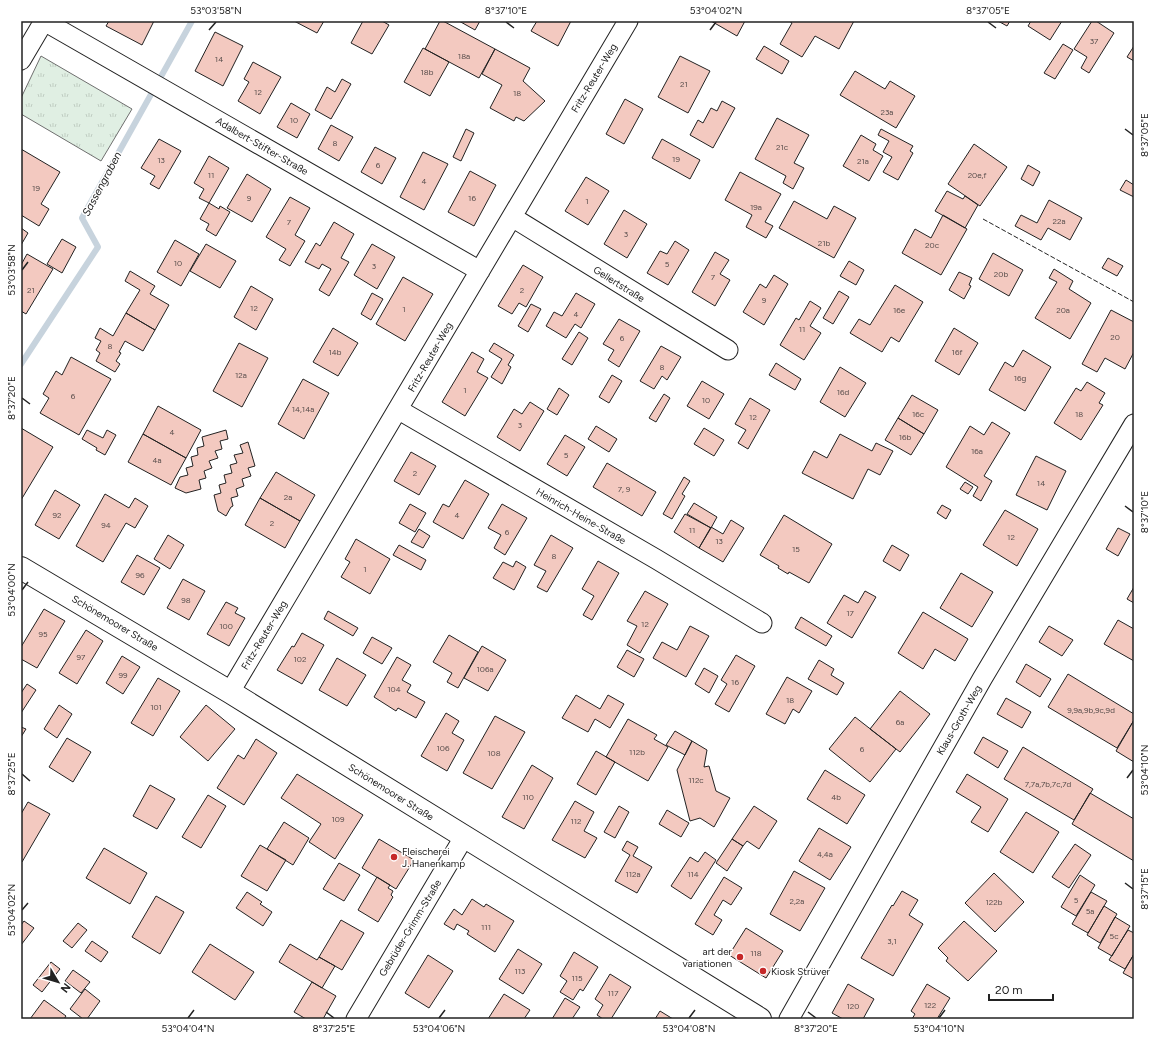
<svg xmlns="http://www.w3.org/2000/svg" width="1155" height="1040" viewBox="0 0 1155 1040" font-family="Figtree,sans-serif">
<defs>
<pattern id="grass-tufts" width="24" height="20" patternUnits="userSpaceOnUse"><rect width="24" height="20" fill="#e0efe3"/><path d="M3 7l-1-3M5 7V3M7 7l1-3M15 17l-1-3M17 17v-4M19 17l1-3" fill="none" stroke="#c0cdc2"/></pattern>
</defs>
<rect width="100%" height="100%" fill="#fff"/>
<path fill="url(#grass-tufts)" stroke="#6f6f6f" d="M41,56l91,53 -31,52 -80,-47v-16z"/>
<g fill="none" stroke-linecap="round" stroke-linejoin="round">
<path stroke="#c7d3dd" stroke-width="6" d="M21,364l77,-117 -16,-29 110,-197"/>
</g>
<path fill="#f3c9c0" stroke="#222" d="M109,21h45l-12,24 -36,-19z
M294,21h30l-7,12z
M363,21h19l7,4 -17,29 -21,-11z
M440,21h3l52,28 -16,29 -54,-29z
M459,21h21l-5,9z
M537,21h34l-13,25 -27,-15z
M711,21h34l-8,15z
M789,21h65l-15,28 -24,-13 -13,21 -22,-13 12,-21z
M998,21h12l-3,5z
M1031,21h31l-12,19 -22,-14z
M1092,21h4l18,12 -25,40 -8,-5 6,-11 -13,-8z
M215,32l28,14 -20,40 -28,-15z
M1063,44l10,6 -18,29 -11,-6z
M764,46l25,15 -7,13 -26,-15z
M1134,46v15l-7,-4z
M423,48l26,14 -19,34 -26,-14z
M495,49l35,19 -7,13 22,20 -21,20 -8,-4 -2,4 -24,-13 12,-23 -20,-11z
M680,56l30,15 -22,42 -30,-16z
M253,62l28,15 -21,37 -22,-13 11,-19 -5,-3z
M855,71l30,18 5,-8 25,15 -19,32 -56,-33z
M342,79l9,5 -20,35 -16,-9 12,-23 8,5z
M625,99l18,10 -19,35 -18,-10z
M722,101l13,7 -22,40 -23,-13 8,-15 5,3 8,-15 6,3z
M291,103l19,11 -13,24 -20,-11z
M777,118l32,17 -15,28 10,5 -11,21 -10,-6 3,-7 -31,-17z
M331,125l22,12 -14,24 -21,-12z
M466,129l8,4 -13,28 -8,-4z
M881,129l32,17 -3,5 3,2 -15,27 -15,-8 9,-15 -9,-5 6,-11 -11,-6z
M861,135l15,9 -3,6 10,6 -14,25 -26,-15z
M159,139l22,12 -22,38 -9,-5 5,-8 -14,-8z
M662,139l38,21 -10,19 -38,-21z
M974,144l33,23 -27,39 -32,-22z
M375,147l21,11 -14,26 -21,-12z
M21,149l39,23 -19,32 8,5 -10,17 -18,-11z
M423,152l25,12 -24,46 -24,-13z
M209,156l20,12 -20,35 -10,-5 5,-9 -10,-6z
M1028,165l12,7 -7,14 -12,-7z
M470,171l26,14 -22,41 -26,-14z
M740,172l41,22 -16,28 8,4 -7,12 -20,-11 6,-12 -27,-15z
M247,174l24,15 -19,33 -25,-14z
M586,177l23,14 -21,34 -23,-14z
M1126,180l8,5v12l-14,-7z
M947,191l16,8 2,-3 13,9 -13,23 -30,-17z
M290,197l20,11 -15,27 10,6 -15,25 -11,-6 7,-11 -20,-12z
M1049,200l33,18 -12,22 -22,-12 -7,12 -26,-14 6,-11 16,8z
M794,201l33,18 7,-13 22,12 -22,40 -55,-30z
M209,203l10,6 1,-3 10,6 -14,24 -10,-6 3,-6 -9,-5z
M624,210l23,14 -20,34 -23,-14z
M943,215l24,14 -26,46 -39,-22 13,-24 16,9z
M334,222l20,12 -13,24 8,4 -20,34 -10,-6 12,-21 -9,-5 -3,5 -14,-7 11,-19 4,3z
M21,228l7,5 -7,12z
M62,239l14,8 -14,26 -15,-9z
M175,240l24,14 -18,32 -24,-14z
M675,241l14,9 -21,35 -21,-12 13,-22 7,3z
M206,244l30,17 -16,27 -30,-17z
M372,244l23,13 -18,32 -23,-14z
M715,252l14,8 -9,14 10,6 -15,26 -23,-14z
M993,253l30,17 -14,26 -30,-17z
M27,254l26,15 -27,45 -5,-3v-46z
M1108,258l15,8 -6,10 -15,-8z
M849,261l15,9 -8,15 -16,-9z
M523,265l20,12 -17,30 -7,-4 -7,11 -14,-8z
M1054,269l19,12 -4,8 22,14 -21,36 -35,-21 22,-36 -8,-4z
M130,271l25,15 -5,8 19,11 -14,25 -29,-17 14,-23 -15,-9z
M959,272l13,6 -3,7 2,1 -7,13 -15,-9z
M774,275l14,9 -24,41 -21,-13 17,-28 6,4z
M403,277l30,17 -28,47 -29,-17z
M895,285l28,17 -24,40 -8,-5 -9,15 -32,-19 9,-14 11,6z
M251,286l22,13 -17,31 -22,-13z
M839,291l10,6 -16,27 -10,-6z
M372,293l11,6 -12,21 -10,-6z
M576,293l19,11 -14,24 -6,-4 -9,14 -20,-12 8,-14 8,4z
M810,301l11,7 -11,18 11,7 -17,27 -24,-15 16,-27 3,2z
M531,304l10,5 -13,23 -10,-6z
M1111,310l23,12v30l-9,17 -20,-11 -8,14 -15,-8z
M126,313l29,17 -12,21 -18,-10 -6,11 2,1 -5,8 4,3 -5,8 -19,-11 4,-8 -4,-3 5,-9 -6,-3 5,-10 13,8z
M619,319l21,12 -21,36 -11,-7 6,-10 -11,-6z
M333,328l25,15 -20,33 -25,-14z
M954,328l24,15 -19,32 -24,-14z
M579,332l9,6 -16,27 -10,-6z
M239,343l29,15 -26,49 -29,-16z
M494,343l20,12 -6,10 3,2 -9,17 -11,-7 11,-18 -13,-8z
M661,346l20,11 -14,23 -5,-4 -8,13 -14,-8z
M1023,350l28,17 -26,44 -36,-21 16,-28 8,5z
M472,352l12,7 -7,13 11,6 -23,38 -23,-14z
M71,357l40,22 -32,56 -39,-22 9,-15 -6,-4 13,-23 6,4z
M776,363l25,16 -6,11 -26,-15z
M840,367l26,16 -21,34 -25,-15z
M612,375l10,6 -13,22 -10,-6z
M303,379l26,14 -25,46 -26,-15z
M702,381l22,13 -15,25 -22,-13z
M1087,382l18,11 -6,10 4,2 -22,35 -27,-17 22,-35 5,3z
M559,388l10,7 -12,20 -10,-6z
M664,394l6,4 -14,24 -7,-4z
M912,395l26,15 -14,24 -26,-16z
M750,398l20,12 -22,39 -10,-6 8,-13 -11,-6z
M530,402l14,9 -24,40 -23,-14 17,-28 8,5z
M158,406l43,24 -15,28 -43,-24z
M898,418l26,16 -13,21 -26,-15z
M992,422l18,11 -26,43 8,5 -11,20 -8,-5 5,-9 -32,-20 24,-41 14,9z
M596,426l21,13 -8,13 -21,-13z
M21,428l32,19 -32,53z
M704,428l20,12 -10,16 -20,-12z
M87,430l16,8 4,-8 9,5 -11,20 -9,-5 1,-2 -15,-9z
M226,430l2,9 -8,2 2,8 -7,2 3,7 -9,3 3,7 -8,3 2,7 -7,2 2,9 -15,4 -11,-5 5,-11 8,-2 -2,-7 7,-2 -2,-9 7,-2 -1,-7 7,-2 -2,-9z
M143,434l43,24 -15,27 -43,-23z
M840,434l32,17 4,-8 17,8 -13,24 -12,-6 -15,30 -51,-26 12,-22 13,7z
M565,435l20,12 -18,29 -20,-12z
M248,442l7,24 -7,2 3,8 -9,3 2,7 -8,3 2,7 -7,2 2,8 -2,1 -5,9 -8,-5 -4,-16 7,-2 -2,-8 7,-2 -2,-8 8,-2 -2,-8 7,-2 -3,-8 9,-2 -3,-8z
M411,452l25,14 -17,29 -25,-14z
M1036,456l30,15 -19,39 -31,-15z
M607,463l49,29 -14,24 -49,-29z
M276,472l39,23 -15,26 -40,-23z
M684,477l6,4 -8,13 3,2 -13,23 -9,-5z
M465,480l24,14 -26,45 -30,-17 10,-18 6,3z
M965,482l8,5 -5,7 -8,-5z
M55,490l25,15 -21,34 -24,-14z
M105,494l24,14 6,-10 13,8 -13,22 -9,-5 -23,39 -27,-16z
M260,498l40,23 -15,27 -40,-23z
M694,503l23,14 -6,11 -24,-14z
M410,504l16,9 -11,19 -16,-9z
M502,504l25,14 -22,37 -11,-7 7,-13 -13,-7z
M942,505l9,5 -5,9 -9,-6z
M1005,510l33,19 -21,37 -34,-21z
M685,514l26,14 -12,20 -25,-16z
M784,515l48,29 -23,39 -20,-11 -1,2 -10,-6 1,-2 -19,-11z
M731,520l13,8 -21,34 -24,-14 12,-21 12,7z
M1118,528l12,6 -12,22 -12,-7z
M419,529l11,7 -7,12 -12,-6z
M168,535l16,10 -14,24 -16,-10z
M551,535l22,13 -26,44 -10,-5 9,-16 -12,-6z
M356,539l34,20 -20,35 -29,-17 9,-15 -5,-3z
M399,545l27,15 -5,10 -28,-15z
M892,545l17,10 -9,16 -17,-10z
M137,555l23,13 -16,27 -23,-13z
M516,561l10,6 -12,23 -21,-12 10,-16 10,5z
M598,561l21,12 -27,47 -9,-5 11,-19 -12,-7z
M961,573l32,19 -21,35 -32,-19z
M183,579l22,12 -16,29 -22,-12z
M1134,587v16l-7,-4z
M645,591l23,13 -28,49 -13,-8 10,-19 -10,-5z
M865,591l11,6 -24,41 -25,-15 17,-28 14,8z
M226,602l12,6 -3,5 10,5 -16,28 -22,-12z
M44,609l21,12 -28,47 -16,-9v-12z
M328,611l30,17 -5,8 -29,-17z
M923,612l45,27 -13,22 -20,-12 -12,20 -25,-16z
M801,617l31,19 -6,10 -31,-18z
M1118,620l16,9v32l-30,-17z
M690,626l19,10 -23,41 -33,-19 9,-16 15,8z
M1049,626l24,14 -11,16 -23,-14z
M86,630l17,11 -26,43 -18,-11z
M302,633l22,12 -22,39 -25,-14 15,-24 2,1z
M449,635l29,17 -20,36 -11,-6 5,-9 -19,-11z
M372,637l20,11 -10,16 -19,-11z
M482,646l24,14 -18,31 -24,-13z
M627,650l17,9 -10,18 -17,-10z
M736,655l19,11 -26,46 -14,-8 12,-20 -6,-4z
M122,656l18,11 -17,27 -17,-11z
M397,657l14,8 -9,15 9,5 -4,7 18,10 -9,16 -18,-10 -2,3 -22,-14z
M337,658l29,17 -19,31 -28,-16z
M819,660l15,9 -3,6 13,8 -7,12 -29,-16z
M1026,664l25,15 -11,18 -24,-15z
M704,668l14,8 -9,17 -14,-9z
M1068,674l66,40v6l-17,28 -69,-41z
M787,677l25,14 -13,22 -6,-4 -8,15 -19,-10z
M158,678l22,13 -27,45 -22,-13z
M27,684l9,6 -15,23v-20z
M900,691l30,23 -30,38 -30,-23z
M576,695l24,14 8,-14 16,9 -14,24 -15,-9 -7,13 -26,-14z
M1006,698l25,14 -9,16 -25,-14z
M59,705l13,9 -15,24 -13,-9z
M206,705l29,24 -27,32 -28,-24z
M446,713l13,8 -7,12 12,7 -17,31 -26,-15z
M495,716l30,16 -33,57 -29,-16z
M855,717l41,32 -26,33 -41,-33z
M628,719l29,16 -3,4 14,8 -20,34 -42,-24z
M1134,720v42l-18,-11z
M21,727l5,2 -5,8z
M675,731l17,10 -7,14 -19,-10z
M983,737l25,14 -10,17 -24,-15z
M67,738l24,14 -18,30 -24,-15z
M256,739l21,14 -33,52 -27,-17 21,-33 6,4z
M692,741l15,9 -3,17 5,-1 7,25 14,7 -16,29 -14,-9 -10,3 -13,-51z
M1023,747l70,42 -19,31 -70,-41z
M596,751l19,11 -19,33 -19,-11z
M532,765l21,13 -29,51 -22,-12z
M825,770l40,25 -18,29 -40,-25z
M297,774l66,41 -28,44 -26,-17 12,-18 -40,-26z
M967,774l41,25 -20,33 -17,-10 10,-15 -25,-15z
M150,785l25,14 -18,30 -24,-13z
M1090,793l44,26v42l-62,-37z
M208,795l18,11 -25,42 -19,-11z
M575,801l19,11 -10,19 13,7 -12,20 -33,-18z
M28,802l22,12 -28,48 -1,-1v-47z
M619,806l10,6 -14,26 -11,-6z
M754,806l23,15 -18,28 -12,-8 -4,5 -11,-7z
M667,810l22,13 -8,14 -22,-13z
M1026,812l33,20 -26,41 -33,-21z
M284,822l25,16 -16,27 -26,-16z
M819,828l32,19 -21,33 -31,-19z
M379,839l35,21 -18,29 -34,-21z
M732,839l11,7 -16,25 -11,-8z
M627,841l11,6 -5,9 19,11 -15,26 -22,-12 15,-26 -8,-5z
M1075,844l16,11 -22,33 -17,-11z
M260,845l26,15 -19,31 -26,-15z
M104,848l43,25 -17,31 -44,-26z
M705,852l11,8 -25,39 -20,-13 19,-29 8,5z
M339,863l21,12 -16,26 -21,-12z
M794,871l31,17 -25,43 -30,-17z
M994,873l30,29 -29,30 -30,-29z
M1080,875l15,10 -19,31 -15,-9z
M377,877l13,8 -2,3 5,3 -2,4 2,2 -15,25 -20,-12z
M724,877l18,11 -11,17 -8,-5 -9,15 8,5 -9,15 -18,-11z
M902,891l16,9 -9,15 14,9 -30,52 -32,-18 31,-53 1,1z
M247,892l15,10 -2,2 12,8 -9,14 -27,-18z
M1091,892l16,9 -19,32 -16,-9z
M156,896l28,16 -24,42 -28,-17z
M472,899l12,8 2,-3 28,17 -19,31 -28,-18 2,-3 -12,-7 -3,6 -10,-6 10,-15 8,6z
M1104,906l13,8 -17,29 -13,-8z
M1115,917l15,9 -18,30 -14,-8z
M341,920l23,13 -22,37 -23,-13z
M24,921l10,7 -13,17v-20z
M964,921l33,30 -29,30 -22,-20 2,-3 -10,-10z
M78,923l9,7 -15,18 -9,-7z
M746,928l37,23 -17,27 -37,-23z
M1128,930l6,3v21l-9,15 -16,-9z
M92,941l16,11 -7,10 -16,-11z
M210,944l44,28 -19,28 -43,-28z
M290,944l27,16 2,-3 16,9 -13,22 -43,-26z
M518,949l24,15 -19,30 -24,-15z
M574,952l24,15 -15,24 -3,-2 -7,11 -13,-8 7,-11 -7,-5z
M1134,954v25l-11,-6z
M428,955l25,16 -24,37 -24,-15z
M51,962l9,7 -18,23 -9,-7z
M73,970l17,12 -9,11 -16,-12z
M610,974l21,13 -20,32h-8l-6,-4 6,-10 -8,-6z
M312,982l24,14 -13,23h-17l-12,-7z
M848,984l26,15 -11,20h-20l-11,-6z
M927,984l23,14 -13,21h-25l3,-5 -4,-3z
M85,989l15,12 -13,18h-4l-13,-10z
M504,994l26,16 -6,9h-36z
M565,998l15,9 -8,12h-20z
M44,1000l22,16 -2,3h-34z
M660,1011l13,8h-18z"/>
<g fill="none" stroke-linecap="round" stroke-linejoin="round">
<defs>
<path id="street" d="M44,21l436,250
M21,60l23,-39
M512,217l216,133
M399,410l257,149 106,64
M230,692c133,-223 265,-447 398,-671
M356,1019l108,-182
M789,1019l193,-340 152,-255"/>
<path id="secondary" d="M21,568l209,124 530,327"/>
</defs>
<use href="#street" stroke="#222" stroke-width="21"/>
<use href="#secondary" stroke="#222" stroke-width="24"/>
<use href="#street" stroke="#fff" stroke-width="19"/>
<use href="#secondary" stroke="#fff" stroke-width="22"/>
<path stroke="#222" stroke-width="1" stroke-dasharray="5 2" stroke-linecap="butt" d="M983,219l151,83"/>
</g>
<path fill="none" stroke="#222" stroke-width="1.5" d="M506,22l8,6M988,22l8,6M209,30l7,-8M710,30l6,-8M1125,129l8,6M22,270l6,-8M22,398l8,6M1125,506l8,6M22,590l6,-8M22,774l8,7M1127,778l6,-8M1125,883l8,6M22,910l6,-7M326,1012l8,6M808,1012l8,6M188,1018l6,-8M439,1018l6,-8M689,1018l6,-8M939,1018l6,-8"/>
<g fill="#c62828" stroke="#fff" stroke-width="1.5">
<circle cx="394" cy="857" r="4"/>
<circle cx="740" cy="957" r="4"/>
<circle cx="763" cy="971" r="4"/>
</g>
<g text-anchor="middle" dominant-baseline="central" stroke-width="3" stroke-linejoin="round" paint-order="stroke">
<g font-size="8" fill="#564c4a">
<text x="1094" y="41">37</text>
<text x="464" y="56">18a</text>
<text x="219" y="59">14</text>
<text x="427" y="72">18b</text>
<text x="684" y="84">21</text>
<text x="258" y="92">12</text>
<text x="517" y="93">18</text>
<text x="887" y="112">23a</text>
<text x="294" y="120">10</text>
<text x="335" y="143">8</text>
<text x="782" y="147">21c</text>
<text x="676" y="159">19</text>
<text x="161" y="160">13</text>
<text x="863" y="161">21a</text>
<text x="378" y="165">6</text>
<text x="211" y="175">11</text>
<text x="977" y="175">20e,f</text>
<text x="424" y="181">4</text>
<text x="36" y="188">19</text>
<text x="249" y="198">9</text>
<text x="472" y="198">16</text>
<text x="587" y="201">1</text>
<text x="756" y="207">19a</text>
<text x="1059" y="221">22a</text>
<text x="289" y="222">7</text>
<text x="626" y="234">3</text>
<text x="824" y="243">21b</text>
<text x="932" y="245">20c</text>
<text x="178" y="263">10</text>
<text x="667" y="264">5</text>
<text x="374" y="266">3</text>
<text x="1001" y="274">20b</text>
<text x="713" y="277">7</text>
<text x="31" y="290">21</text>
<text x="522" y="290">2</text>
<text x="764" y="300">9</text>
<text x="254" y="308">12</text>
<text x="404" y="309">1</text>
<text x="899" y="310">16e</text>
<text x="1063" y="310">20a</text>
<text x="576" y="314">4</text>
<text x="802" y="329">11</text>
<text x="1115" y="337">20</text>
<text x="622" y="338">6</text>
<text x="110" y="346">8</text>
<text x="335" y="352">14b</text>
<text x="957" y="352">16f</text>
<text x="662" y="367">8</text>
<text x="241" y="375">12a</text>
<text x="1020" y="378">16g</text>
<text x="465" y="390">1</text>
<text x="843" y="392">16d</text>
<text x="73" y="396">6</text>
<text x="706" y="400">10</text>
<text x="303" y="409">14,14a</text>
<text x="918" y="414">16c</text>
<text x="1079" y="414">18</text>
<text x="753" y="417">12</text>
<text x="520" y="425">3</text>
<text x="172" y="432">4</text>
<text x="905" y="437">16b</text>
<text x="977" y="451">16a</text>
<text x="566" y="455">5</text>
<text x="157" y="460">4a</text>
<text x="415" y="473">2</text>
<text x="1041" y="483">14</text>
<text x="624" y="489">7, 9</text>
<text x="288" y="497">2a</text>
<text x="57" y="515">92</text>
<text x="457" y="515">4</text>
<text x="272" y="523">2</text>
<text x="106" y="525">94</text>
<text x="692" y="530">11</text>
<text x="507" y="532">6</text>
<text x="1011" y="537">12</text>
<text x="719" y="541">13</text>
<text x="796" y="549">15</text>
<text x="554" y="556">8</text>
<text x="365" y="569">1</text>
<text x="140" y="575">96</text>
<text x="186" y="600">98</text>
<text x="850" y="613">17</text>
<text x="645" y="624">12</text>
<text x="226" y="626">100</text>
<text x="43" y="634">95</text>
<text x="81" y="657">97</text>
<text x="300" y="659">102</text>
<text x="485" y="669">106a</text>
<text x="123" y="675">99</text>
<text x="735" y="682">16</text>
<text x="394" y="689">104</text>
<text x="790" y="700">18</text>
<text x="156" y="707">101</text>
<text x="1091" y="710">9,9a,9b,9c,9d</text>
<text x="900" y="722">6a</text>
<text x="443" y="748">106</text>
<text x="862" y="749">6</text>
<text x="637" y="752">112b</text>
<text x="494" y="753">108</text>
<text x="696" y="780">112c</text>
<text x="1048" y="784">7,7a,7b,7c,7d</text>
<text x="528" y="797">110</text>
<text x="836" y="797">4b</text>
<text x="338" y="819">109</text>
<text x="576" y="821">112</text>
<text x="825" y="854">4,4a</text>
<text x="633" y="874">112a</text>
<text x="693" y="874">114</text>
<text x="1076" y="900">5</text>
<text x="797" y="901">2,2a</text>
<text x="994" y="902">122b</text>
<text x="1090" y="911">5a</text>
<text x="486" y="927">111</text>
<text x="1114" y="936">5c</text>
<text x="892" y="941">3,1</text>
<text x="756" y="953">118</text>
<text x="520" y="971">113</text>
<text x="577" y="978">115</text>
<text x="613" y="993">117</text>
<text x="930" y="1005">122</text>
<text x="853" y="1006">120</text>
</g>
<g font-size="10" fill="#222" stroke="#fff">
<text transform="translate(594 78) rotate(-59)">Fritz-Reuter-Weg</text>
<text transform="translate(262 146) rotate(30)">Adalbert-Stifter-Straße</text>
<text transform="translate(619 284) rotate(32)">Gellertstraße</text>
<text transform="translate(430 357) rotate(-60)">Fritz-Reuter-Weg</text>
<text transform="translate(581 516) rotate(30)">Heinrich-Heine-Straße</text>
<text transform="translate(115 623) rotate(31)">Schönemoorer Straße</text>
<text transform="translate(264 635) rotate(-59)">Fritz-Reuter-Weg</text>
<text transform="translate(959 720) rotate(-60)">Klaus-Groth-Weg</text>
<text transform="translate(391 792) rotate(32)">Schönemoorer Straße</text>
<text transform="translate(410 928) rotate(-59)">Gebrüder-Grimm-Straße</text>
</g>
<g font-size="10" fill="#222" stroke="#fff" text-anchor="start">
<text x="402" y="851">Fleischerei<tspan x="402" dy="12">J. Hanenkamp</tspan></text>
<text x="732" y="951" text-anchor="end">art der<tspan x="732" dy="12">variationen</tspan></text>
<text x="771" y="971">Kiosk Strüver</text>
</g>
<g font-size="11" font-style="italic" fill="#222" stroke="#fff">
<text transform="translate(102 184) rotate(-62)">Sassengraben</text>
</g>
</g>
<rect width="1155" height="1040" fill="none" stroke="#ffffff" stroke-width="44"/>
<g transform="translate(58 982) rotate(128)" stroke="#ffffff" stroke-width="3" paint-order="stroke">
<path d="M0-3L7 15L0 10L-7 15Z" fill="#222222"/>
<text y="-6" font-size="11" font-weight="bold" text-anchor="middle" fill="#222222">N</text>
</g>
<path d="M989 994v6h64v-6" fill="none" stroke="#222222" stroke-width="2"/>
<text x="995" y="994" font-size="12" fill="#222222" stroke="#ffffff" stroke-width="3" paint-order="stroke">20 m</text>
<rect x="22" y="22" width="1111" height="996" fill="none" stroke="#222" stroke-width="1.5"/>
<g font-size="10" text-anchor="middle" fill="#222">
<text x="216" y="14">53°03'58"N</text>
<text x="506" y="14">8°37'10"E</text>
<text x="716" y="14">53°04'02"N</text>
<text x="988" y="14">8°37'05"E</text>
<text transform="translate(1144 135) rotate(-90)" y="4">8°37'05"E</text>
<text transform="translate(11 270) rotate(-90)" y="4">53°03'58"N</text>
<text transform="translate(11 398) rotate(-90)" y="4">8°37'20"E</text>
<text transform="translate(1144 512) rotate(-90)" y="4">8°37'10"E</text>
<text transform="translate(11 590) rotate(-90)" y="4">53°04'00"N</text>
<text transform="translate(1144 770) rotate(-90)" y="4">53°04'10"N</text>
<text transform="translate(11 774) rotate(-90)" y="4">8°37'25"E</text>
<text transform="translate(1144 889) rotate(-90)" y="4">8°37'15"E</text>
<text transform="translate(11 910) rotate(-90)" y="4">53°04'02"N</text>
<text x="188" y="1032">53°04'04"N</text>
<text x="334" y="1032">8°37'25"E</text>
<text x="439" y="1032">53°04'06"N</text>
<text x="689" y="1032">53°04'08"N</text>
<text x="816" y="1032">8°37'20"E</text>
<text x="939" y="1032">53°04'10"N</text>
</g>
</svg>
